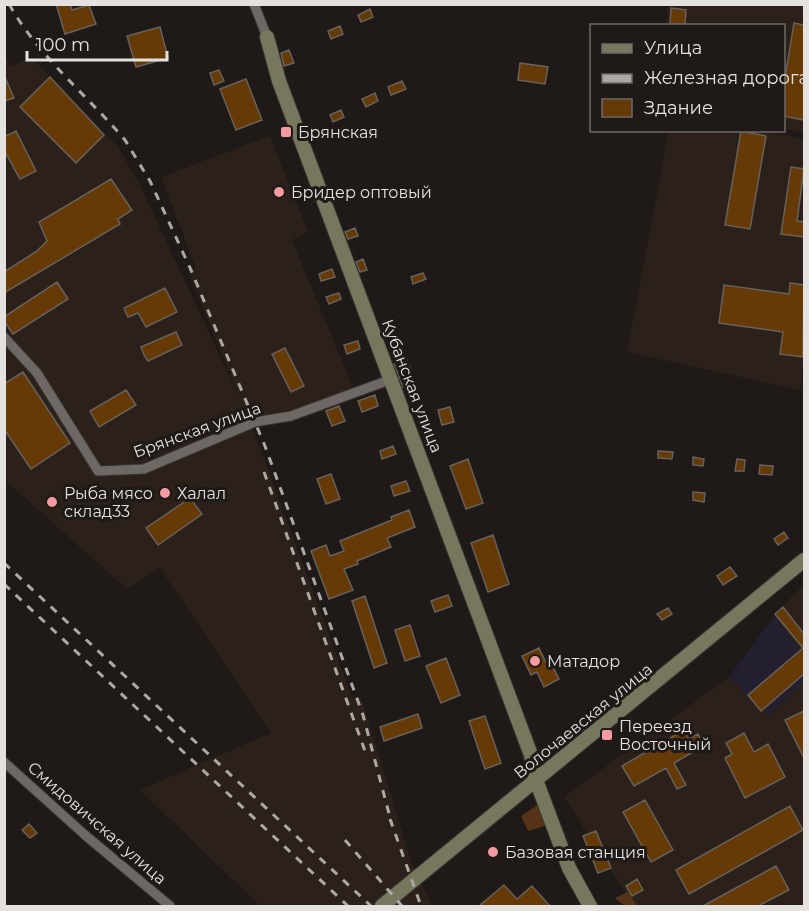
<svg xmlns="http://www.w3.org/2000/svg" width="809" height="911" viewBox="0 0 809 911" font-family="Montserrat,sans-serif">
<rect width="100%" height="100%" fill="#1f1a17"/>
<path fill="#241f2f" d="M774,616l30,39v26l-35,35 -40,-39z"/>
<path fill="#2b211a" d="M668,5h136v128l-20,-4v-103h-118z
M4,53l7,13 21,-8 86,89 20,34 103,220 -53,-130 8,-3 -35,-91 109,-41 38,96 -16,8 61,148 -101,38 101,274 8,-3 52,170 19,39h-172l-120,-116 131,-57 -111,-165 -33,21 -122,-109z
M669,131h98l37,8v217l-4,34 -173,-38z
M804,584v71l-30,-39z
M729,677l40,39 35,-35v225h-170l-70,-109z"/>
<path fill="#563318" d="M539,804l9,21 -20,6 -7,-15z
M628,892l9,14h-12l-10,-8z"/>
<path fill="#663a07" stroke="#66615c" stroke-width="1.5" d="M56,4h14l2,6 17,-5 7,19 -31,10z
M671,8l15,2 -1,16h-15z
M370,9l3,8 -12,5 -3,-7z
M794,23l10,2v95l-21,-4v-26z
M340,26l3,8 -12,5 -3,-8z
M160,27l8,31 -32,9 -9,-31z
M289,50l5,13 -10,3 -3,-13z
M520,63l28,4 -3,17 -27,-4z
M219,70l5,11 -10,4 -4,-12z
M4,75l10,23 -10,3z
M50,77l54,58 -28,28 -56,-56z
M246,79l16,41 -26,10 -16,-41z
M402,81l4,8 -15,6 -3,-8z
M375,93l3,8 -12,6 -4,-8z
M341,110l3,7 -11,5 -3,-7z
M16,131l20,40 -16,8 -16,-29v-13z
M741,131l25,5 -16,93 -25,-4z
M791,167l13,2 -7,52 7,1v15l-23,-3z
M111,179l21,31 -14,9 2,5 -116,69v-21l33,-21 10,-10 -8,-19z
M355,228l3,8 -10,3 -3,-7z
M363,259l4,11 -7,2 -4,-10z
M332,269l3,8 -14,4 -2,-7z
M423,273l3,6 -13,5 -2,-7z
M57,282l11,17 -55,35 -9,-13v-4z
M790,283l14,2 -1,72 -23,-3 3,-22 -64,-9 5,-38 65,9z
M165,288l12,24 -31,15 -8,-14 -10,4 -4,-9z
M339,293l2,6 -12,5 -3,-7z
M176,332l6,13 -34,16 -4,-6 -3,-8z
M358,341l2,8 -13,5 -3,-9z
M285,348l19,38 -13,6 -19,-38z
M407,360l4,9 -4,1 5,14 -9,3 -9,-23z
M23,372l47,71 -39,26 -27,-40v-45z
M126,390l10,15 -37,22 -9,-16z
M375,395l3,11 -16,6 -4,-11z
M339,406l6,15 -13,5 -6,-15z
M450,407l4,15 -12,3 -4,-15z
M393,446l3,8 -14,5 -2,-8z
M658,451l15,1 -1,7 -14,-1z
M693,457l11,2 -1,7 -10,-1z
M468,459l15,44 -17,6 -16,-43z
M737,459l8,1 -1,11h-9z
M760,465l13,1 -1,9 -13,-1z
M331,474l9,25 -14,5 -9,-25z
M406,481l4,10 -16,5 -3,-10z
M693,492l12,1 -1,9 -11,-2z
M190,498l12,16 -44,31 -12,-17z
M409,510l6,17 -28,11 4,9 -34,14 1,3 -14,5 9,21 -24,9 -18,-48 15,-6 4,11 14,-5 -4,-10 52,-21 -1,-3z
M784,532l4,6 -10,7 -4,-6z
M493,535l16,49 -21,8 -17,-49z
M730,567l7,9 -14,9 -6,-9z
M448,595l4,11 -17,6 -4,-11z
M365,596l22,67 -13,5 -22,-67z
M783,607l21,27v40l-43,37 -13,-16 55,-47 -28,-34z
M668,608l4,6 -10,6 -5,-6z
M410,625l10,31 -15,5 -10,-31z
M539,648l9,19 4,-2 7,14 -15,8 -7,-15 -6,3 -9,-19z
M446,658l14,37 -19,8 -15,-37z
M804,711v47l-19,-38z
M418,714l4,14 -38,13 -4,-14z
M485,716l16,47 -16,6 -16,-48z
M684,730l5,9 9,-5 7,11 -31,18 12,22 -9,4 -11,-21 -32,18 -12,-20z
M744,733l10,19 14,-8 17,33 -40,21 -20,-40 7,-4 -6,-11z
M645,800l28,50 -22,12 -28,-50z
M790,806l13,24 -114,64 -13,-24z
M29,824l8,9 -7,5 -8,-8z
M596,831l15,37 -13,5 -15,-37z
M492,846l7,6 -6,6 -6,-6z
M776,866l13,24 -31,16h-55z
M637,879l6,11 -11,6 -6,-10z
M504,885l13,14 15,-13 18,20h-71z"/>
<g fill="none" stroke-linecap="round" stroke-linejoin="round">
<defs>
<path id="street" d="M254,4l13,33
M4,337l33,36 61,98 46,-2 111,-47 36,-6 101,-37
M4,762l81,73 85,71"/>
<path id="secondary" d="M267,37l12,44 252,674 5,25 33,88 21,38
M382,906l422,-346"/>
</defs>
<use href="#street" stroke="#393534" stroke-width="11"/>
<use href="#secondary" stroke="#393534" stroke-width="16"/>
<use href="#street" stroke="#6e6864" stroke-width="9"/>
<use href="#secondary" stroke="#76775c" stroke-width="14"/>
<path stroke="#aca8a5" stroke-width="3" stroke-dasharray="8 8" stroke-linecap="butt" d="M9,4c30,53 77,90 116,136l25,41 41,89 74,176 98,269 29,110
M264,472l101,279
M4,563l367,343
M4,584l344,322
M390,819l31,87
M345,840l57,66"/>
</g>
<g fill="#f49aa1" stroke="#1f1a17" stroke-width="2">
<rect x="280" y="126" width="12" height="12" rx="3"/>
<circle cx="279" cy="192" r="6"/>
<circle cx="165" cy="493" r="6"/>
<circle cx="52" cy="502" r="6"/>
<circle cx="535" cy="661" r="6"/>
<rect x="601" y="729" width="12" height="12" rx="3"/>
<circle cx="493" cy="852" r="6"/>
</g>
<g text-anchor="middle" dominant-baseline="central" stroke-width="6" stroke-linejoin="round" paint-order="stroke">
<g font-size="16" fill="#e4e1de" stroke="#1f1a17" text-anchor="start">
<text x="298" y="132">Брянская</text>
<text x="291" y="192">Бридер оптовый</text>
<text x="64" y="493">Рыба мясо<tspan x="64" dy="18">склад33</tspan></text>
<text x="177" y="493">Халал</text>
<text x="547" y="661">Матадор</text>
<text x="619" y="726">Переезд<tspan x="619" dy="18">Восточный</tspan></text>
<text x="505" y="852">Базовая станция</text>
</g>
<g font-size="16" fill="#e4e1de" stroke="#1f1a17">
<text transform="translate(412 386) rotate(69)">Кубанская улица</text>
<text transform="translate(197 430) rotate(-20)">Брянская улица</text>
<text transform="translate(583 721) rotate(-39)">Волочаевская улица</text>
<text transform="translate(97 823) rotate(41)">Смидовичская улица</text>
</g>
</g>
<rect width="809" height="911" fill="none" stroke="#e4e1de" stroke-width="12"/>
<rect x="590" y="24" width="195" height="108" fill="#1f1a17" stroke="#6e6a67" stroke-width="1.5"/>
<rect x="602" y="44" width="30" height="9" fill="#76775c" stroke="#6e6a67" stroke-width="1.5"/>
<text x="644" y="54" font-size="18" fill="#e4e1de">Улица</text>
<rect x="602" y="74" width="30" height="9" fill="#aca8a5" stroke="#6e6a67" stroke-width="1.5"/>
<text x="644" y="84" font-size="18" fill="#e4e1de">Железная дорога</text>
<rect x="602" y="99" width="30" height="18" fill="#663a07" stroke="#6e6a67" stroke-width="1.5"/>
<text x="644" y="114" font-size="18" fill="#e4e1de">Здание</text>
<path d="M27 51v9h140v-9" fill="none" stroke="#e4e1de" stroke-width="3"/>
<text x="36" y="51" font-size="18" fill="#e4e1de" stroke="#1f1a17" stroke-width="4.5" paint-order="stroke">100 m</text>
</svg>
